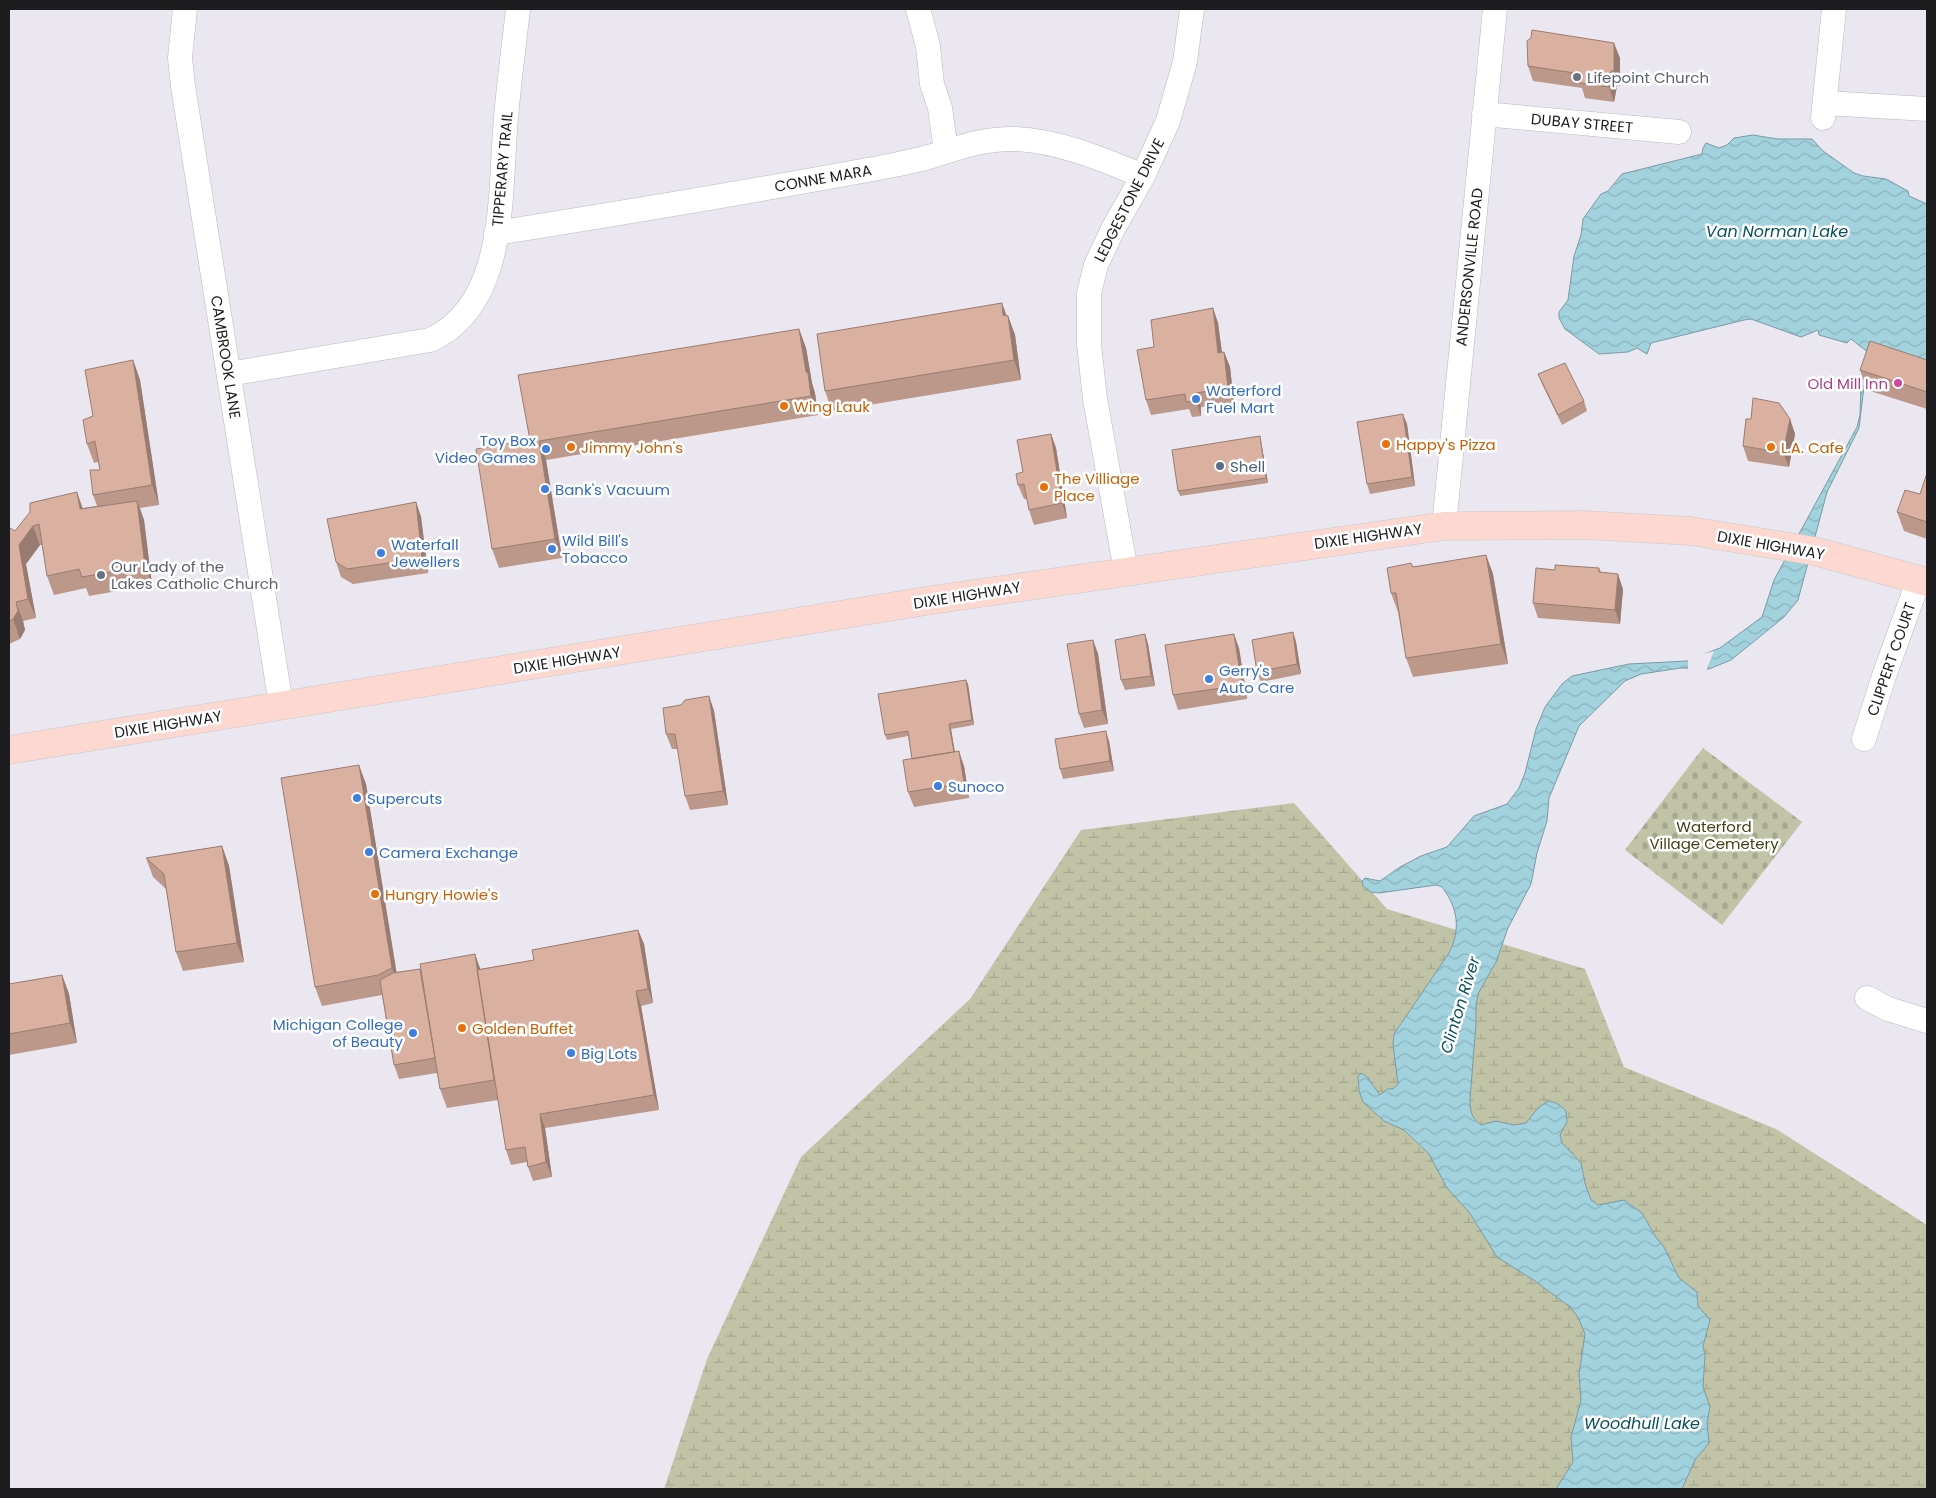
<svg xmlns="http://www.w3.org/2000/svg" width="1936" height="1498" viewBox="0 0 1936 1498" font-family="Poppins,sans-serif">
<defs>
<pattern id="wetland-marsh" width="20" height="14" patternUnits="userSpaceOnUse" patternTransform="scale(1.25)"><rect width="20" height="14" fill="#c1c3a7"/><path d="M1 5h8M5 5V1M11 12h8M15 12V8" fill="none" stroke="#a5a78f"/></pattern>
<pattern id="cemetery-stones" width="16" height="16" patternUnits="userSpaceOnUse" patternTransform="scale(1.25)"><rect width="16" height="16" fill="#c1c3a7"/><path d="M2 7V4a2 2 0 0 1 4 0v3zM10 15v-3a2 2 0 0 1 4 0v3z" fill="#a5a78f"/></pattern>
<pattern id="water-waves" width="16" height="10" patternUnits="userSpaceOnUse" patternTransform="scale(1.25)"><rect width="16" height="10" fill="#a1d2dd"/><path d="M0 5q4-4 8 0t8 0" fill="none" stroke="#8ab4bd"/></pattern>
</defs>
<rect width="100%" height="100%" fill="#eae7f0"/>
<path fill="url(#wetland-marsh)" d="M1294,803l93,106 198,60 39,98 152,62 151,96v264h-1263l43,-130 94,-202 169,-158 111,-169z"/>
<path fill="url(#cemetery-stones)" d="M1703,748l99,74 -80,103 -97,-75z"/>
<path fill="url(#water-waves)" stroke="#799ba4" d="M1753,135l24,4h35l11,12 31,22 9,3 23,3 22,12 1,5 18,8v168l-61,-2 -7,58 -32,64 -29,108 -14,17 -53,43 -22,9 -28,-1 -40,6 -16,7 -46,45 -30,72 -2,23 -10,32 -6,31 -23,44 -12,34 -17,30 -3,12v20l-6,75c0,11 1,19 11,26l15,-4 18,4 12,-2 13,-16 9,-6c8,1 12,4 18,10l1,11 -7,13 2,8 19,20 4,20 6,17 7,5 26,-5 18,13 13,23 9,11 15,31 18,14 1,14 12,14 -7,26 2,9 -2,32 7,20 -3,16 2,20 -14,17 -13,29h-126l17,-27 -2,-25 10,-37 -2,-26 6,-40 -7,-17 -8,-10 -35,-26 -38,-24 -28,-45 -22,-24 -18,-34 -25,-24 -20,-9 -21,-19 -4,-11 -1,-14 3,-4 6,4 13,18 7,-6h6l5,-5 -5,-40 1,-10 55,-81c12,-24 9,-45 -7,-66l-6,-2 -57,8 -8,-1 -8,-6 -1,-5 3,-3 15,3 20,-14 21,-11 26,-9 27,-31 33,-12 12,-16 6,-15 11,-44 9,-22 17,-23 10,-8 57,-12 58,-3 33,-13 42,-31 12,-37 83,-153 3,-12 1,-32 8,-30 -18,-14 -4,4 -28,-8 -1,-5 -17,7 -50,-18 -7,1 -93,23 -4,11 -10,-6 -9,4 -29,2 -34,-25 -6,-11v-6l9,-12 6,-44 7,-21 2,-16 18,-25 7,-3 14,-17 80,-20 1,-6 3,-5 13,5 8,-3 7,-7z"/>
<path fill="#eae7f0" d="M1714,651l-8,20h-18v-13z"/>
<g fill="none" stroke-linecap="round" stroke-linejoin="round">
<defs>
<path id="minor" d="M185,9l-5,49 3,28 98,619
M918,9l10,37 4,38 8,24 6,43
M1825,103l102,6
M1484,114l195,18
M1823,118l11,-109
M496,233c126,-20 252,-41 377,-64 19,-4 40,-7 59,-13 29,-9 54,-18 84,-17 44,2 88,21 127,37
M229,374l201,-34c79,-36 69,-149 76,-222 3,-36 8,-73 12,-109
M1444,526l51,-517
M1126,571l-31,-172 -6,-55v-51l7,-28 17,-36 30,-53 25,-55 17,-59 7,-53
M1864,739l20,-63 35,-97
M1867,998l21,11 39,12"/>
<path id="major" d="M9,750l923,-150 512,-74 141,-1 106,6 123,20 113,31"/>
</defs>
<use href="#minor" stroke="#b9b7bf" stroke-width="25"/>
<use href="#major" stroke="#c9c9c9" stroke-width="29"/>
<use href="#minor" stroke="#fff" stroke-width="24"/>
<use href="#major" stroke="#fcd8d1" stroke-width="28"/>
</g>
<path fill="#bb988a" d="M1620,58v28h-3l-3,16 -29,-4 -3,-10 -49,-7 -5,-15z
M1213,308l5,15 4,30 2,-1 6,15 4,36 -33,4v9l-9,1 -3,-8 -38,6 -5,-15 8,-53z
M1006,316h2l7,19 6,45 -189,31 -7,-20z
M799,329l7,19 6,35 3,10 3,22 -272,45 16,98 -63,10 -7,-19 38,-109z
M133,360l7,20 19,125 -19,3 4,12 8,65 -63,11 -3,-8 -32,7 -7,-19 -5,-31h-2l-14,19 10,54 -13,3 2,9 -5,9 -11,5v-116l6,3 68,-23 14,-2 -4,-11 7,-25 -2,-8 -4,1 -7,-19 6,-28z
M1927,360v49l-60,-19 -7,-20z
M1538,374l46,27 3,10 -25,14 -20,-41z
M1790,419l5,15 -6,33 -41,-6 -5,-15z
M1407,424l8,62 -45,8 -3,-10z
M1051,434l5,14 11,70 -33,7 -5,-15 -2,-11h-3l-6,-14z
M1261,441l7,42 -88,13 -2,-5z
M1927,473v66l-23,-8 -7,-19 23,-18z
M416,502l5,15 7,56 -75,11 -12,-7 -5,-15z
M1486,555l7,19 15,90 -95,13 -7,-19 -8,-46 -7,-19 22,-26z
M1599,568l2,4 22,17 -3,35 -82,-6 -5,-15 22,-33z
M1293,632l3,10 5,32 -40,8 -4,-10z
M1145,634l3,10 7,42 -30,4 -4,-10z
M1093,640l5,14 10,70 -24,4 -5,-14z
M1239,648l8,51 -69,11 -5,-15z
M968,684l6,41 -23,4 4,23 9,14 5,32 -55,9 -6,-15 4,-33 -4,-23 -21,4 -2,-5z
M709,696l5,15 14,94 -38,5 -5,-14 -7,-47h-6l-6,-15 15,-29z
M1109,741l5,30 -51,8 -3,-10z
M366,784l30,188 24,-3 55,-15 5,15 54,-9 104,-30 6,14 9,59 -12,3 18,104 -114,18 7,49 -19,4 -5,-14 -1,-5 -16,3 -5,-15 -8,-50 -51,8 -7,-19 -3,-16 -38,6 -5,-14 -12,-70 -60,11 -7,-19z
M222,846l7,20 15,96 -61,9 -7,-19 -10,-63 -13,-12 -7,-19z
M62,975l7,19 8,49 -68,12v-71z"/>
<path fill="#997c71" d="M1614,43l6,15v28l-6,-15z
M1611,71l6,15 -3,16 -5,-15z
M1002,303l7,19 -1,-6 7,19 6,45 -7,-20 -11,-45z
M1213,308l5,15 6,45 -6,-15z
M799,329l7,19 6,35 3,10 3,22 -7,-19 -5,-24z
M1224,352l6,15 4,36 -6,-15z
M133,360l7,20 19,125 -7,-20z
M1196,393l5,14v9l-5,-15z
M1403,414l4,10 8,62 -3,-9z
M1790,419l5,15 -6,33 -6,-14z
M1051,434l5,14 11,70 -5,-15z
M1260,436l1,5 7,42 -2,-5z
M539,441l7,19 16,98 -7,-19z
M77,492l7,20 -4,-3z
M137,501l7,19 8,65 -7,-19z
M416,502l5,15 7,56 -6,-15z
M33,526l7,19 -14,19 10,54 -8,-19 -9,-54z
M1486,555l7,19 15,90 -7,-20z
M1618,574l5,15 -3,35 -5,-14z
M16,602l7,19 2,9 -5,9 -7,-20z
M1293,632l3,10 5,32 -4,-10z
M1145,634l3,10 7,42 -4,-10z
M1234,634l5,14 8,51 -5,-14z
M1093,640l5,14 10,70 -6,-14z
M966,680l2,4 6,41 -2,-5z
M709,696l5,15 14,94 -5,-14z
M949,724l2,5 6,38 -1,-5z
M1106,731l3,10 5,30 -4,-10z
M959,751l5,15 5,32 -5,-15z
M359,765l7,19 33,203 -7,-19z
M222,846l7,20 15,96 -7,-19z
M638,930l6,14 9,59 -5,-14z
M475,954l7,20 19,126 -7,-20z
M62,975l7,19 8,49 -7,-20z
M636,991l5,15 18,104 -5,-15z
M540,1114l5,14 7,49 -6,-15z"/>
<path fill="#dab1a1" stroke="#997c71" d="M1532,30l82,13v28h-3l-2,16 -29,-4 1,-9 -53,-8 -1,-25 4,-3z
M1002,303l1,12 5,1 6,44 -189,31 -8,-57z
M1213,308l5,45 6,-1 4,36 -32,5v8l-10,1 -1,-8 -39,6 -9,-50 17,-3 -3,-27z
M799,329l7,43 2,1 3,23 -272,45 16,98 -63,10 -16,-100 54,-9 -12,-65z
M1870,341l57,19v32l-67,-22z
M133,360l19,125 -59,10 -3,-25h10l-5,-29 -8,3 -4,-24 10,-4 -8,-46z
M1565,363l19,38 -26,14 -20,-41z
M1753,398l26,5 11,16 -7,34 -40,-7 3,-27h5z
M1403,414l9,63 -45,7 -10,-62z
M1051,434l11,69 -33,7 -5,-26 -6,1 -2,-11 7,-2 -6,-32z
M1260,436l6,42 -88,13 -6,-41z
M1927,473v49l-30,-10 8,-22 15,4z
M77,492l3,17 57,-8 8,65 -63,11 -3,-8 -32,7 -8,-52 -6,2 -14,19 9,54 -12,3 2,9 -5,8 -4,2v-93h1l5,3 15,-19v-9z
M416,502l6,56 -75,11 -11,-7 -9,-43z
M1486,555l15,89 -95,14 -10,-65h-5l-4,-25 24,-5 2,4z
M1555,565l44,3v4l19,2 -3,36 -82,-7 3,-35 19,2z
M1293,632l4,32 -40,8 -5,-32z
M1145,634l6,42 -30,4 -6,-40z
M1234,634l8,51 -69,10 -8,-50z
M1093,640l9,70 -23,4 -12,-70z
M966,680l6,40 -23,4 5,28 -42,7 -4,-28 -23,4 -7,-41z
M709,696l14,95 -38,5 -10,-62h-9l-3,-26 18,-3 4,-5z
M1106,731l4,30 -50,8 -5,-30z
M959,751l5,32 -56,9 -5,-32z
M359,765l33,203 -14,7 -63,12 -34,-209z
M222,846l15,97 -61,9 -12,-78 -18,-16z
M638,930l10,59 -12,2 18,104 -114,19 6,48 -18,5 -3,-20 -19,3 -29,-180 57,-10 -2,-10z
M475,954l19,126 -54,9 -20,-125z
M420,969l15,89 -41,7 -14,-85 13,-7z
M62,975l8,48 -61,11v-50z"/>
<g fill="#6b7280" stroke="#fff" stroke-width="2">
<circle cx="1577" cy="77" r="5"/>
<circle cx="101" cy="575" r="5"/>
</g>
<circle fill="#d1479c" stroke="#fff" stroke-width="2" cx="1898" cy="383" r="5"/>
<g fill="#3f7fe0" stroke="#fff" stroke-width="2">
<circle cx="1196" cy="399" r="5"/>
<circle cx="546" cy="449" r="5"/>
<circle cx="545" cy="489" r="5"/>
<circle cx="552" cy="549" r="5"/>
<circle cx="381" cy="553" r="5"/>
<circle cx="1209" cy="679" r="5"/>
<circle cx="938" cy="786" r="5"/>
<circle cx="357" cy="798" r="5"/>
<circle cx="369" cy="852" r="5"/>
<circle cx="413" cy="1033" r="5"/>
<circle cx="571" cy="1053" r="5"/>
</g>
<g fill="#e8710a" stroke="#fff" stroke-width="2">
<circle cx="784" cy="406" r="5"/>
<circle cx="1386" cy="444" r="5"/>
<circle cx="571" cy="447" r="5"/>
<circle cx="1771" cy="447" r="5"/>
<circle cx="1044" cy="487" r="5"/>
<circle cx="375" cy="894" r="5"/>
<circle cx="462" cy="1028" r="5"/>
</g>
<circle fill="#5c6f8a" stroke="#fff" stroke-width="2" cx="1220" cy="466" r="5"/>
<g text-anchor="middle" dominant-baseline="central" stroke-width="5" stroke-linejoin="round" paint-order="stroke">
<g font-size="15" fill="#5b616d" stroke="#fff" text-anchor="start">
<text x="1587" y="77">Lifepoint Church</text>
<text x="111" y="566">Our Lady of the<tspan x="111" dy="17">Lakes Catholic Church</tspan></text>
</g>
<g font-size="15" fill="#1d1c1f" stroke="#fff">
<text transform="translate(1582 123) rotate(5)">DUBAY STREET</text>
<text transform="translate(502 169) rotate(-85)">TIPPERARY TRAIL</text>
<text transform="translate(823 178) rotate(-10)">CONNE MARA</text>
<text transform="translate(1129 200) rotate(-63)">LEDGESTONE DRIVE</text>
<text transform="translate(1469 267) rotate(-84)">ANDERSONVILLE ROAD</text>
<text transform="translate(226 357) rotate(81)">CAMBROOK LANE</text>
<text transform="translate(1368 536) rotate(-8)">DIXIE HIGHWAY</text>
<text transform="translate(1771 545) rotate(10)">DIXIE HIGHWAY</text>
<text transform="translate(967 595) rotate(-9)">DIXIE HIGHWAY</text>
<text transform="translate(1891 659) rotate(-71)">CLIPPERT COURT</text>
<text transform="translate(567 660) rotate(-9)">DIXIE HIGHWAY</text>
<text transform="translate(168 724) rotate(-9)">DIXIE HIGHWAY</text>
</g>
<g font-size="15" fill="#b23c85" stroke="#fff" text-anchor="end">
<text x="1888" y="383">Old Mill Inn</text>
</g>
<g font-size="15" fill="#366cbe" stroke="#fff" text-anchor="start">
<text x="1206" y="390">Waterford<tspan x="1206" dy="17">Fuel Mart</tspan></text>
<text x="536" y="440" text-anchor="end">Toy Box<tspan x="536" dy="17">Video Games</tspan></text>
<text x="555" y="489">Bank's Vacuum</text>
<text x="562" y="540">Wild Bill's<tspan x="562" dy="17">Tobacco</tspan></text>
<text x="391" y="544">Waterfall<tspan x="391" dy="17">Jewellers</tspan></text>
<text x="1219" y="670">Gerry's<tspan x="1219" dy="17">Auto Care</tspan></text>
<text x="948" y="786">Sunoco</text>
<text x="367" y="798">Supercuts</text>
<text x="379" y="852">Camera Exchange</text>
<text x="403" y="1024" text-anchor="end">Michigan College<tspan x="403" dy="17">of Beauty</tspan></text>
<text x="581" y="1053">Big Lots</text>
</g>
<g font-size="15" fill="#c56008" stroke="#fff" text-anchor="start">
<text x="794" y="406">Wing Lauk</text>
<text x="1396" y="444">Happy's Pizza</text>
<text x="581" y="447">Jimmy John's</text>
<text x="1781" y="447">L.A. Cafe</text>
<text x="1054" y="478">The Villiage<tspan x="1054" dy="17">Place</tspan></text>
<text x="385" y="894">Hungry Howie's</text>
<text x="472" y="1028">Golden Buffet</text>
</g>
<g font-size="15" fill="#4e5e75" stroke="#fff" text-anchor="start">
<text x="1230" y="466">Shell</text>
</g>
<g font-size="15" fill="#3e4011" stroke="#fff">
<text x="1714" y="826">Waterford<tspan x="1714" dy="17">Village Cemetery</tspan></text>
</g>
<g font-size="16" font-style="italic" fill="#08505c" stroke="#fff">
<text x="1777" y="231">Van Norman Lake</text>
<text transform="translate(1460 1005) rotate(-73)">Clinton River</text>
<text x="1642" y="1423">Woodhull Lake</text>
</g>
</g>
<rect width="1936" height="1498" fill="none" stroke="#1d1c1f" stroke-width="20"/>
</svg>
